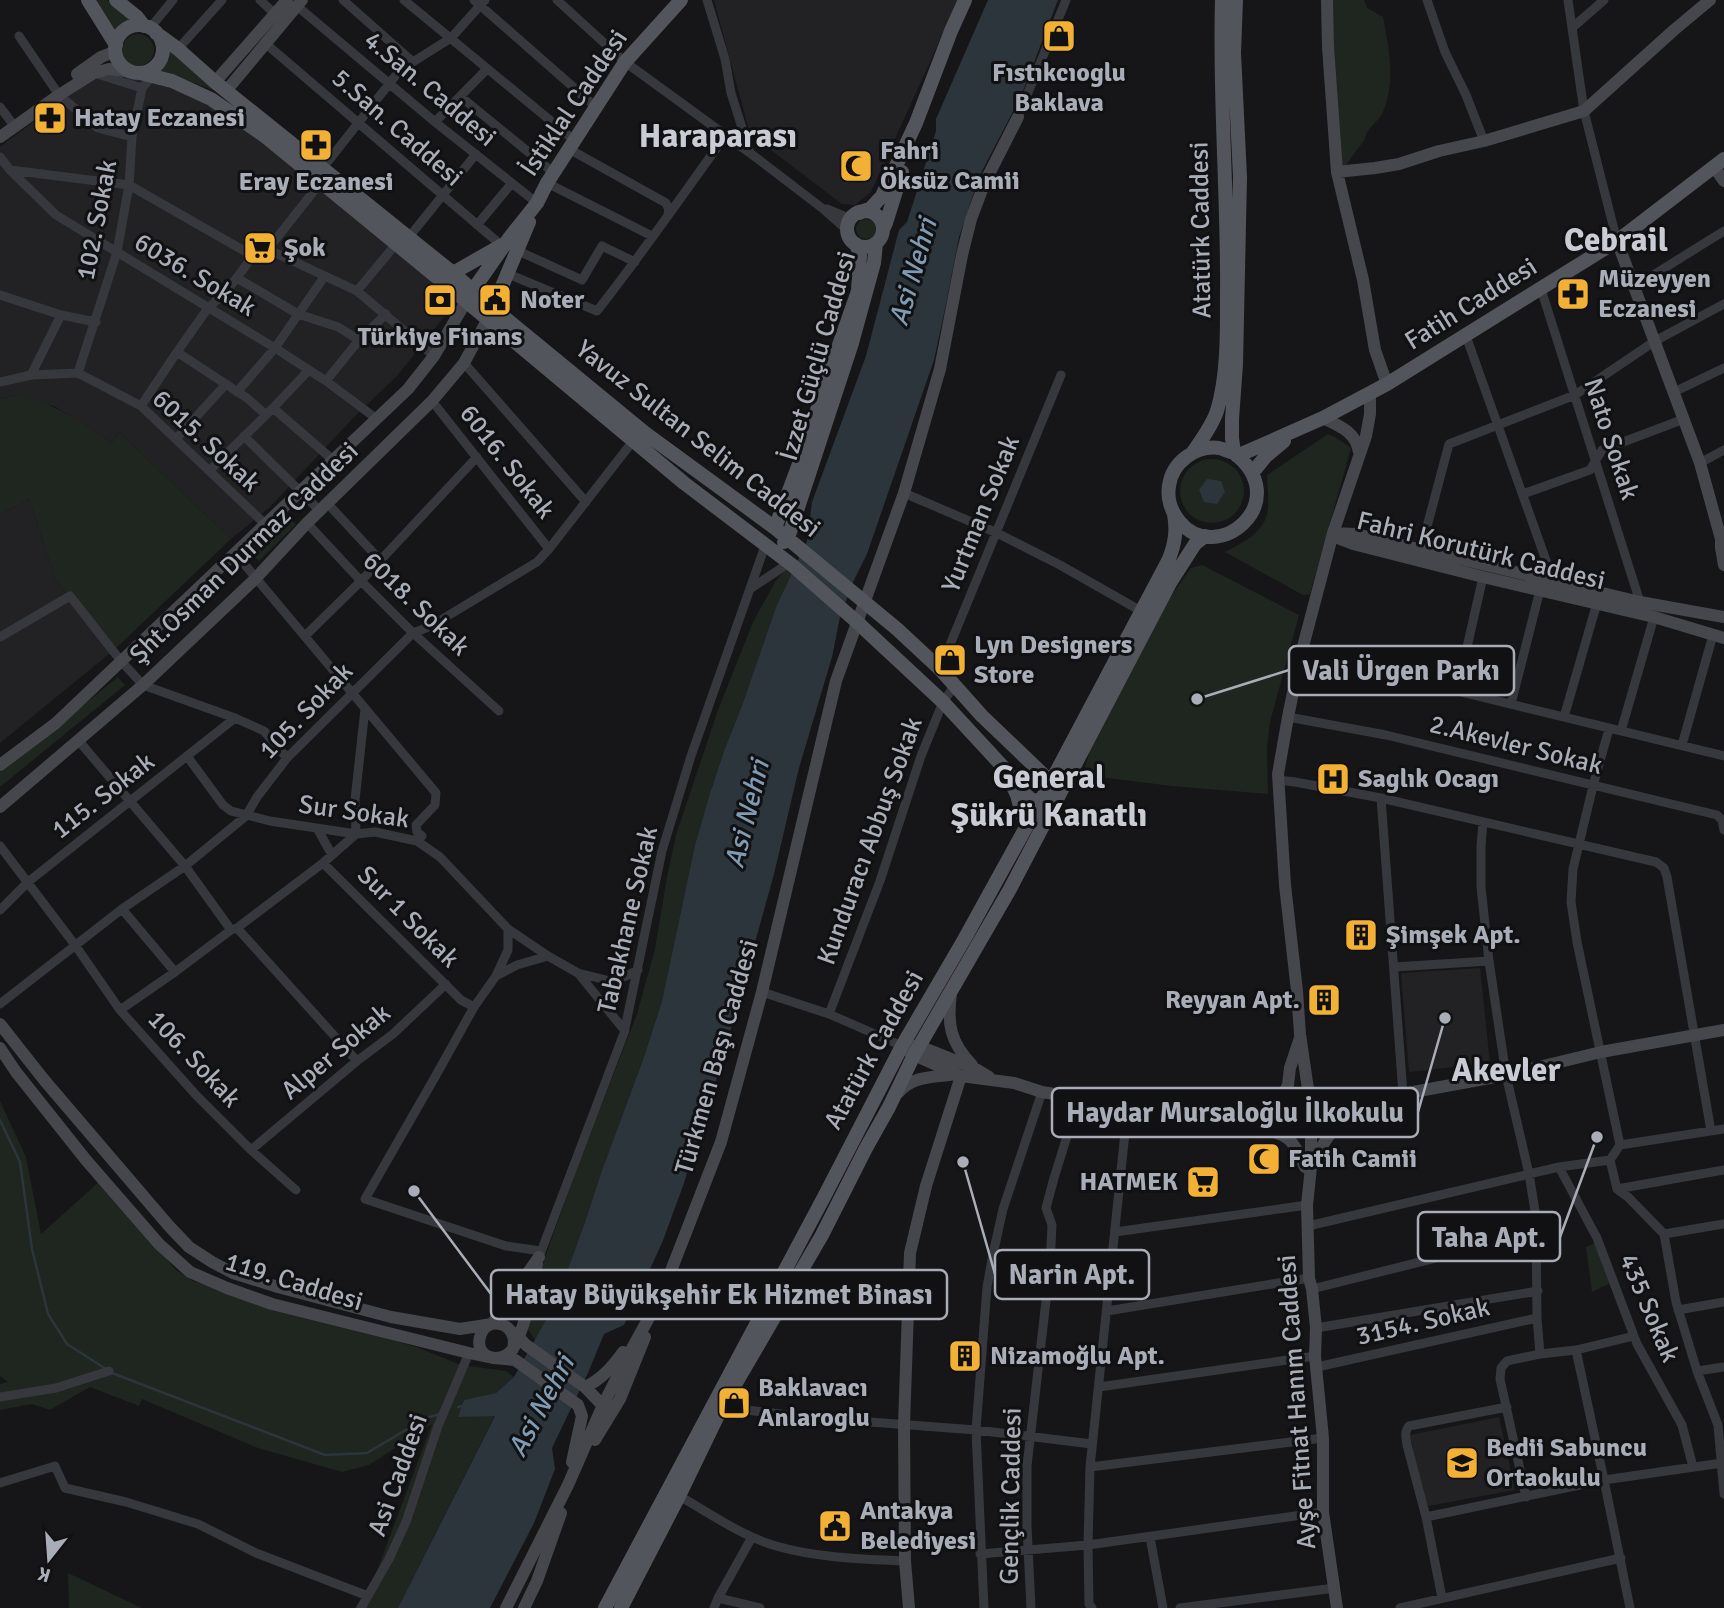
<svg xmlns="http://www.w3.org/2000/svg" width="1724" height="1608" viewBox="0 0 1724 1608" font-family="Signika,sans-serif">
<rect width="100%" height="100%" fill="#161618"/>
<path fill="#222225" d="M714,0h244l-87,192 -16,13 -13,-1 -92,-70z
M111,72l29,5 84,28 229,191 -1,9 -8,12 -47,59 -43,41 -85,91 -38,31 -112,-107 -7,11 -56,-36 -42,-12 -14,4v-252l92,-70z
M29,499l27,82 58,69 -114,93v-228z
M1480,968l10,95 -81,9 -8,-99z
M1499,1417l16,73 -92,17 -13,-72z"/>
<path fill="#1e261f" d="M97,0h10l29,21 -10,3 -13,12z
M1331,0h33l3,8 16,9c6,33 13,63 0,95 -4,10 -17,16 -18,27l-24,33z
M122 50a16 16 0 1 1 32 0a16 16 0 1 1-32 0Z
M167,46l65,51 -60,-22 -15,-2 9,-20z
M856 229a10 10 0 1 1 20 0a10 10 0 1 1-20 0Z
M14,395c41,7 64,26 98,48l7,-11 112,107 -117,111 -58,-69 -27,-82 -29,16v-116z
M1328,434l7,3 16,11 -41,146 -7,1 -78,-43c18,-9 41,-21 43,-43 1,-11 -1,-23 -1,-34z
M1180 491a32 32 0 1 1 64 0a32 32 0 1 1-64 0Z
M285,515l11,9 -37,37 -12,-12z
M1202,565l97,50 -29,107 -3,24 1,48 -96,-8 -89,-11 6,-22 81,-156 21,-29z
M786,569l6,5 -16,33 -33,96 -19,48 -29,94 -33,156 -18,56 -43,116 -15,46 -30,83 -21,38 -8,-12 3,-25 19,-57 28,-77 60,-155 18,-65 12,-72 9,-42 42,-125 35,-88 22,-40z
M118,677l7,8 -125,102v-15z
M0,1101l26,56 15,77 59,-53 76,89 17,11 226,67 42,17 45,6 8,6 -18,16 -32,8 -5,16 36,-2 -97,193h-43l20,-32 57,-152 -63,41 -27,7 -84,-24 -116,-49 -3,7 -49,-19 -40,23 -18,-6 -32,6v-26l8,-2 -8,-6z
M1595,1243l18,39 -21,10 -6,-45z
M68,1573l74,35h-73z"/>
<path fill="#2c353c" d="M988,0h70l-37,96 -39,75 -9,24 -14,42 -13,67 -12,56 -67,194 -13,26 -14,37 -8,40 -33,111 -25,106 -52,187 -39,125 -21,57 -38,82 -20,9 -16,39 -36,75 3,21 -21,54 -44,85h-92l97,-192 -37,1 6,-17 32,-7 18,-16 42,-75 30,-83 15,-46 43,-116 18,-56 33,-156 14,-48 15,-46 19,-48 33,-96 31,-66 5,-39 54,-146 33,-126 8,-8 29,-91v-12z
M1207,479l14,2 4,11 -8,12 -13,-2 -5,-12z"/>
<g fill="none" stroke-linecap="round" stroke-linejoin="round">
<path stroke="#2c353c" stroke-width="2.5" d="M0,1120l20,42 12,87 16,65 19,30 39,25
M112,1373l213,82 42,-2 59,-35 14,-4
M458,1407l4,-1"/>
<path stroke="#37383d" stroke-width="9" d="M260,0l15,14
M343,0l69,61
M404,0l170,140
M474,0l122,107
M557,0l68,62 125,91 72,55 26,23
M707,0l18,59 6,34 19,60
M1427,0l18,52 21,43 18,46
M1568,0l16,111 33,130
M297,6l138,116 102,81
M1573,27l31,-27
M150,28l23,-28
M19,36l40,59 39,33 34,9
M265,43l236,202
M178,49l44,-49
M94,73l48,15
M461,97l93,76
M0,107l15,20
M1018,117l48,-117
M435,122l52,-53
M569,149l97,54 3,7 -1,4
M0,157l10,13 46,45 219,133 51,33 51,38
M322,169l78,-99 51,-32 34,-38
M10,170l119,15 124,71
M547,183l105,53
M827,209l24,10
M477,225l35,-42
M409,237l67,-83
M265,248l92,43 77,65
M516,250l66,30 20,-34 33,16
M506,273l91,38c45,-57 86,-117 129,-176
M237,278l61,36 40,13 21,13
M1634,287l90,-56
M1541,289l99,313
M357,291l39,-47
M0,295l61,20 35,7
M1466,336l87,244
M177,352l70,46 18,16
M464,363l122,139
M78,373l39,-121 12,-67 3,-48 10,-49 10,-12
M31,375l30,-60
M326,381l33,-41 27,-26
M0,382l31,-7 47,-2 63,33 124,118
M237,392l38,-44 49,-71
M1674,392l50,-24
M432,401l117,148
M141,406l36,-54 31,-44 18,-16 27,-36 19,-12 49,-62
M273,408l60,52
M244,436l76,75
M176,439l50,-55
M1700,463l24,-13
M209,471l64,-63 36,-38
M904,493l93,40 63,32 81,46
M1523,494l67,-24 12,-20 82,-31
M328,504l53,57
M307,523l54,58 52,52 86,78
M1421,549l28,-105 126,-49 80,-54 69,-37
M235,553l201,240 -1,12 -19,20 1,7 5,4
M750,589l39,-26
M305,636l56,-55 116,-124
M0,637l70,-41 51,65 22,24 92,33 29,13 23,27
M1300,658l157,33 267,65
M940,669l121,-294
M1457,691l26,-114
M1511,704l29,-114
M1288,717l98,18 331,80 5,5 2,10
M1564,717l33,-114
M1609,729l-16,57 -20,83 -2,33 6,40 43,203 -10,15 7,29 11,8 36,37 12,68 21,69 21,54 6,69
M1621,731l33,-114
M78,740l107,126 46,64
M1682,745l31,-110
M187,756l36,49 8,6 39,10 86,13 19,-2 42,9 23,16 68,72 40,27 30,17 47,58
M1278,780l17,2 86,16 275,64 8,6 3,9 44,254
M1381,798l22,296
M1483,822l-2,24v41l8,74 17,114 23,99 7,43 1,101 3,36
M317,828l15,27
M0,846l75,99 45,65 76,85 55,55 45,40
M323,863l138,137 13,7
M122,909l53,63
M0,910l28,-28 207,-164
M237,928l120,133
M508,929v21l-12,26 -22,31 -39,70 -70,122 141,47 35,5
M1394,967l95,-6
M578,973l32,8 14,-4 14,-7
M496,976l21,-11 31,-9
M762,992l67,22 73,32
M0,1004l122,-95 63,-43 61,-50 11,-19 30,-39 126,-125 18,-7 106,-64 12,-13 84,-108
M120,1010l55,-38 56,-42 6,-2 86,-65 33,-29 -1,-34 10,-91
M829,1014l51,-133 41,-125 22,-54 12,-17
M1620,1145l104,-16
M251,1150l106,-89 36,-27 53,-50
M1559,1167l38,71 40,106 45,81 11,42
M1617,1189l107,-19
M1308,1226l251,-59 51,-7
M1115,1232l192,-27
M1664,1234l60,-10
M993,1254l57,12 61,8
M539,1257l85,-224 38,-182 29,-95 74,-210
M1312,1289l224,-56
M1678,1310l46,-8
M1107,1311l202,-33
M1316,1328l222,-37
M1576,1350l28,130 26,128
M1317,1367l220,-49
M1697,1371l27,-4
M1099,1387l216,-31
M0,1397l56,-9 53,-17
M722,1407l82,10 172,13 116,14
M1090,1467l233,-29
M0,1483l55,-17 10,22 61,14 72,22 58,29 112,43
M679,1496c31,17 62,40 97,50 42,12 86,13 129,15
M1526,1497l-26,-118 1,-11 6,-7 33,-7 36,-4 58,-14
M1426,1517l178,-37 118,-17
M1150,1537l13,71
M980,1554l108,-9 235,-33
M718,1598l42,10
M1442,1598l-16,-81 -19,-72c-1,-7 -3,-13 2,-19l98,-19
M361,1608l28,-49 17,-37 32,-96 31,-73
M714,1608l4,-10 34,-61
M984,1608l-8,-178 11,-143 6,-33 10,-45 39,-117
M1031,1608l-4,-82v-60l23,-200 2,-41 -6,-17 8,-30 25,-80
M1092,1608l-3,-4 -1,-59 2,-78 38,-363
M1180,1608l155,-20
M1400,1608l221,-50"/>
<path stroke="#45474d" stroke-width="12" d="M1327,0l1,47 9,125 26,108 12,70 12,34
M77,74l24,-17 15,-6
M215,82l72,-82
M226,91l76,-91
M0,137l59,-42 35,-22 15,-4 24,3
M1714,167l10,14
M1337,172l38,-4 24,-4 40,-13 45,-10 100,-30 90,-81 36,-30
M1617,241l83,222 21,76v9l3,17
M1323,418c17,8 33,14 36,34
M1333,533l7,6 13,5 130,33 171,40 70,21
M1333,533l23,1 284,68 84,15
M0,765l56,-42 352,-334 26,-33 37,-63
M0,807l143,-122 113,-107 51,-55 125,-122 32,-38 27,-50
M951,993c-4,31 -1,49 21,72
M0,1024l45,57 124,145 20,21 23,15 21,11 45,14 113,30 69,12 32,-5 47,-67
M913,1046h6l55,22 15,9
M0,1048l16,24 70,88 73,84 31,28 37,16 45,16 197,49 24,5 22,2 63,45
M907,1050l7,5 47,21 53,7 28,9 188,30 60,3
M898,1093c15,-18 35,-15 57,-19
M1287 1113a18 18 0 1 1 36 0a18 18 0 1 1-36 0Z
M1309,1096l-9,-62 -3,-43 -12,-106 -7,-111 10,-57 12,-59 33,-125 33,-97 4,-22v-20
M1313,1097l47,1
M1323,1117l22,-10 30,-8 131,-24 95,-23 123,-22
M1246,1118l29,-17 8,-6 5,-10 2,-17 10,-30
M1263,1129c29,7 30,12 42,38
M1311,1131v36l-4,38 2,73 3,11 4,39 -1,28 8,82v74l14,96
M1313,1163c10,-22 25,-41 43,-57
M515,1333l11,12 59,42 23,24
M513,1349c7,-27 -28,-35 -33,-12 -6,22 23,29 34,10 13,-24 17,-56 23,-83
M585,1387c17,-8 27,-20 38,-35
M595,1440l25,-41 25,-62
M572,1462l10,-46 -4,-11
M506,1608l62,-123 35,-80 26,-51 33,-60 59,-152 41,-150 74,-311 68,-188 36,-124 22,-114 9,-36 14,-37 33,-65
M524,1608l13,-27 24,-68
M909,1608l-4,-47 -1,-136 6,-172 16,-67 35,-110"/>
<path stroke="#53555c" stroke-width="14" d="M88,0l28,45
M116,0l21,17 7,9
M115 49a24 24 0 1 1 48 0a24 24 0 1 1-48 0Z
M156,33l22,16 37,33 238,191 40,35 152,125 130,95 122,101 43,40 42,47 69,66 6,18 -17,2 -10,-3 -25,-30
M140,73l32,8 39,18 55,38 201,165 217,181 108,82 65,57 86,80 62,67 12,26 9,32
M847 229a18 18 0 1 1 36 0a18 18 0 1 1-36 0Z
M859,213l12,-5 11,-12 34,-73 35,-92 14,-31
M883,229l3,-6 16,-51
M453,273l49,-28
M473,290l37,-53 27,-34 10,-20 78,-121 56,-62
M493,308l36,-86
M1193,452c9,-13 19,-26 24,-41 11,-36 10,-80 10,-117 1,-98 -8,-196 -5,-294
M1234,453c-5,-1 -10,-4 -15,-5 -23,-3 -47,14 -50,38 -2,12 2,25 10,35 38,47 117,-20 55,-68l-2,-15v-19l4,-55 4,-187 -6,-124 2,-53
M1237,456l86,-38 64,-34 230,-143 107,-82
M1253,472l13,-16 18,-15
M775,528l30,-80 23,-72 30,-85 2,-36 -4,-11
M784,542l4,-4 64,-195 22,-80 2,-20
M605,1608l219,-411 78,-151 63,-108 86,-156 118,-223c6,-16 8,-28 5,-45
M621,1608l58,-112 43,-89 100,-172 44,-87 23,-41 25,-52 96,-166 160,-306 25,-39 10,-8"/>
</g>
<defs>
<symbol id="shop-square" viewBox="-11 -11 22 22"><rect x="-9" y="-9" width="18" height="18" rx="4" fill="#f2b134" stroke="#111113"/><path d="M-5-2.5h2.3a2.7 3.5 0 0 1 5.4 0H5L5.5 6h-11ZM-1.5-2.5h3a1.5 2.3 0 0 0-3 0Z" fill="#111"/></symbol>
<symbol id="pharmacy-square" viewBox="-11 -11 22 22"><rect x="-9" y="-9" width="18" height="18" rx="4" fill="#f2b134" stroke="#111113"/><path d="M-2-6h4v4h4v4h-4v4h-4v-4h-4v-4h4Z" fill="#111"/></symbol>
<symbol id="mosque-square" viewBox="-11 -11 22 22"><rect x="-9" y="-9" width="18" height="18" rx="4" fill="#f2b134" stroke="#111113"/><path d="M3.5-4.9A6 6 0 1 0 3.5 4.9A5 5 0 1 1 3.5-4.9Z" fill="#111"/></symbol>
<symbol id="supermarket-square" viewBox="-11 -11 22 22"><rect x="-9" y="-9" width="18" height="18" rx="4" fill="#f2b134" stroke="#111113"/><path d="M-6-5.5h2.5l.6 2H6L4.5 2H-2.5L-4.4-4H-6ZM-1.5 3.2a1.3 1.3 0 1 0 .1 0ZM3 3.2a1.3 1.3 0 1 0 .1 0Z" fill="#111"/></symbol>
<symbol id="bank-square" viewBox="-11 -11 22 22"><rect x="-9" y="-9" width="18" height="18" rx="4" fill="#f2b134" stroke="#111113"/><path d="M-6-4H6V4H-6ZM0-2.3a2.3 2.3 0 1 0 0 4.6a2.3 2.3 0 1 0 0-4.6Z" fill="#111"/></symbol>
<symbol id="civic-square" viewBox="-11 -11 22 22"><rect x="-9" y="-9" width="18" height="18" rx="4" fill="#f2b134" stroke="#111113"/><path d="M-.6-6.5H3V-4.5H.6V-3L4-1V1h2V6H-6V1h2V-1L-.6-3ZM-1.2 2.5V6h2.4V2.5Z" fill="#111"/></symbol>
<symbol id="hospital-square" viewBox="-11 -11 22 22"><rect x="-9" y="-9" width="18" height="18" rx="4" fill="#f2b134" stroke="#111113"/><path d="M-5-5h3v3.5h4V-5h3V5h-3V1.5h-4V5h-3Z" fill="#111"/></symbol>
<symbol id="building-square" viewBox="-11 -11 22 22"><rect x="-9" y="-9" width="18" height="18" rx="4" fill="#f2b134" stroke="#111113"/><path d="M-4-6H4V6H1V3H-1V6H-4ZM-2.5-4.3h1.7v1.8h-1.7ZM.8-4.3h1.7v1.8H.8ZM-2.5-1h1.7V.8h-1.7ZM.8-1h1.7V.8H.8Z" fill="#111"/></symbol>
<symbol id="school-square" viewBox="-11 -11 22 22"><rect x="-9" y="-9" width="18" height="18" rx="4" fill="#f2b134" stroke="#111113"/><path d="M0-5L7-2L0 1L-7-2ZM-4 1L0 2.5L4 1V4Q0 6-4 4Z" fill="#111"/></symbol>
</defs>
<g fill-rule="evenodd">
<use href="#shop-square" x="1040" y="17" width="38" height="38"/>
<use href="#pharmacy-square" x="31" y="99" width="38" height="38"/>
<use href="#pharmacy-square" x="297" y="126" width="38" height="38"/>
<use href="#mosque-square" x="837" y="147" width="38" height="38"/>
<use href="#supermarket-square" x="241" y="229" width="38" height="38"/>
<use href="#pharmacy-square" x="1554" y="275" width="38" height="38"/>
<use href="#bank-square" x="421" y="281" width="38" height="38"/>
<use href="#civic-square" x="476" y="281" width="38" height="38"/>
<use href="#shop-square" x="931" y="641" width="38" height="38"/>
<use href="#hospital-square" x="1314" y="760" width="38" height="38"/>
<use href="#building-square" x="1342" y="916" width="38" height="38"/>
<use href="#building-square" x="1305" y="981" width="38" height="38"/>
<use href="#mosque-square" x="1245" y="1140" width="38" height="38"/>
<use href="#supermarket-square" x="1184" y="1163" width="38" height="38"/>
<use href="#building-square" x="946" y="1337" width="38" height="38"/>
<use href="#shop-square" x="715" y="1384" width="38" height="38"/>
<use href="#school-square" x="1443" y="1444" width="38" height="38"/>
<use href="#civic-square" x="816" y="1507" width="38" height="38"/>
</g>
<g text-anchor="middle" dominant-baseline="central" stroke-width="6" stroke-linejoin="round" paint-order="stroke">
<g font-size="26" font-weight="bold" fill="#a8adb8" stroke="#111113" text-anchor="start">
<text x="1059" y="73" text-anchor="middle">Fıstıkcıoglu<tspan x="1059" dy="30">Baklava</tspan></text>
<text x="74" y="118">Hatay Eczanesi</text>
<text x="880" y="151">Fahri<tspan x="880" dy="30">Öksüz Camii</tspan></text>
<text x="316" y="182" text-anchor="middle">Eray Eczanesi</text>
<text x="284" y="248">Şok</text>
<text x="1598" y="279">Müzeyyen<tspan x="1598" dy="30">Eczanesi</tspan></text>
<text x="520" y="300">Noter</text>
<text x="440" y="337" text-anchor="middle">Türkiye Finans</text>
<text x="974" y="645">Lyn Designers<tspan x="974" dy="30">Store</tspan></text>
<text x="1358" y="779">Saglık Ocagı</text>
<text x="1386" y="935">Şimşek Apt.</text>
<text x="1300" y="1000" text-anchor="end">Reyyan Apt.</text>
<text x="1288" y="1159">Fatih Camii</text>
<text x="1178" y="1182" text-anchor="end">HATMEK</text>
<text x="990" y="1356">Nizamoğlu Apt.</text>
<text x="758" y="1388">Baklavacı<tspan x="758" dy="30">Anlaroglu</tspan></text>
<text x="1486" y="1448">Bedii Sabuncu<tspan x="1486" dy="30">Ortaokulu</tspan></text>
<text x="860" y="1511">Antakya<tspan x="860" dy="30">Belediyesi</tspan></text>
</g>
<g font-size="26" fill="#a8adb8" stroke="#111113">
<text transform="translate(430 89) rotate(40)">4.San. Caddesi</text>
<text transform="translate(574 103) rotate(-56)">İstiklal Caddesi</text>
<text transform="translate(397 128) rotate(41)">5.San. Caddesi</text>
<text transform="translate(97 220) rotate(-79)">102. Sokak</text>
<text transform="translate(1201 230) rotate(-91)">Atatürk Caddesi</text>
<text transform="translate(195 275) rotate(31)">6036. Sokak</text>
<text transform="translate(1471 304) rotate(-32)">Fatih Caddesi</text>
<text transform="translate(818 356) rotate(-74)">İzzet Güçlü Caddesi</text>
<text transform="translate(698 439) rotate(38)">Yavuz Sultan Selim Caddesi</text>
<text transform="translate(1611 439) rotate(72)">Nato Sokak</text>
<text transform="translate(206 441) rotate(43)">6015. Sokak</text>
<text transform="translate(507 462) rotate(52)">6016. Sokak</text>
<text transform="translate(981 514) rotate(-68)">Yurtman Sokak</text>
<text transform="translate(1481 551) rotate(14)">Fahri Korutürk Caddesi</text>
<text transform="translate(244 553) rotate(-44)">Şht.Osman Durmaz Caddesi</text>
<text transform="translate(416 604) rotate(44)">6018. Sokak</text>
<text transform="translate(306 711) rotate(-46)">105. Sokak</text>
<text transform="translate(1516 745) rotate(14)">2.Akevler Sokak</text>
<text transform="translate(103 796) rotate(-38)">115. Sokak</text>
<text transform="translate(354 812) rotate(8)">Sur Sokak</text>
<text transform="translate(870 841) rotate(-70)">Kunduracı Abbuş Sokak</text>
<text transform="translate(408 917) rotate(45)">Sur 1 Sokak</text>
<text transform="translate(628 920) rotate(-77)">Tabakhane Sokak</text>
<text transform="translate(874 1050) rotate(-61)">Atatürk Caddesi</text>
<text transform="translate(336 1052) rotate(-40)">Alper Sokak</text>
<text transform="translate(717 1057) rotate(-74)">Türkmen Başı Caddesi</text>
<text transform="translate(194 1059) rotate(47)">106. Sokak</text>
<text transform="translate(294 1282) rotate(17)">119. Caddesi</text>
<text transform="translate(1649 1308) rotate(67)">435 Sokak</text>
<text transform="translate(1423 1322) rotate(-13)">3154. Sokak</text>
<text transform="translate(1297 1402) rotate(-94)">Ayşe Fitnat Hanım Caddesi</text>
<text transform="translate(398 1475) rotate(-70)">Asi Caddesi</text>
<text transform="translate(1011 1496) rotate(-89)">Gençlik Caddesi</text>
</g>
<g font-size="28" font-style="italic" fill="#7f9bb3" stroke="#111113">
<text transform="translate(913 272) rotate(-74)">Asi Nehri</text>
<text transform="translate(747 814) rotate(-76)">Asi Nehri</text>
<text transform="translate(541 1406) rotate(-62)">Asi Nehri</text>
</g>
<g font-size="33" font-weight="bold" fill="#c9ccd4" stroke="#111113">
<text x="718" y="136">Haraparası</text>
<text x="1616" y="240">Cebrail</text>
<text x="1049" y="777">General<tspan x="1049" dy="38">Şükrü Kanatlı</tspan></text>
<text x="1506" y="1070">Akevler</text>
</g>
</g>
<path fill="none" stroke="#a8adb8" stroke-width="2.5" d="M1197 699L1289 670M1445 1018L1418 1112M1597 1137L1560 1237M963 1162L995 1274M414 1191L491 1294"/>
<g fill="#a8adb8" stroke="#111113" stroke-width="2.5">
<circle cx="1197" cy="699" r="7"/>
<circle cx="1445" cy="1018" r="7"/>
<circle cx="1597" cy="1137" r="7"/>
<circle cx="963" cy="1162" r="7"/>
<circle cx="414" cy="1191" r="7"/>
</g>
<g fill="#111113" stroke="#a8adb8" stroke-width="2.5">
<rect x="1289" y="646" width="225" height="49" rx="7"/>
<rect x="1052" y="1088" width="366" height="49" rx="7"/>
<rect x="1418" y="1212" width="142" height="49" rx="7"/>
<rect x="995" y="1250" width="154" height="49" rx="7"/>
<rect x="491" y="1270" width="456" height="49" rx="7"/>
</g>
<g font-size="28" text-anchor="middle" font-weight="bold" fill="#a8adb8">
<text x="1401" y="680">Vali Ürgen Parkı</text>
<text x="1235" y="1122">Haydar Mursaloğlu İlkokulu</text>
<text x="1489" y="1247">Taha Apt.</text>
<text x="1072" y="1284">Narin Apt.</text>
<text x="719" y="1304">Hatay Büyükşehir Ek Hizmet Binası</text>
</g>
<g transform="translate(49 1559) rotate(197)" stroke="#111113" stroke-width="5" paint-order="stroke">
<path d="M0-5L12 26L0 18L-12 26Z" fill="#a8adb8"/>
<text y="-10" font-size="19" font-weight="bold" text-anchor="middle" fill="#a8adb8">K</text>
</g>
</svg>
